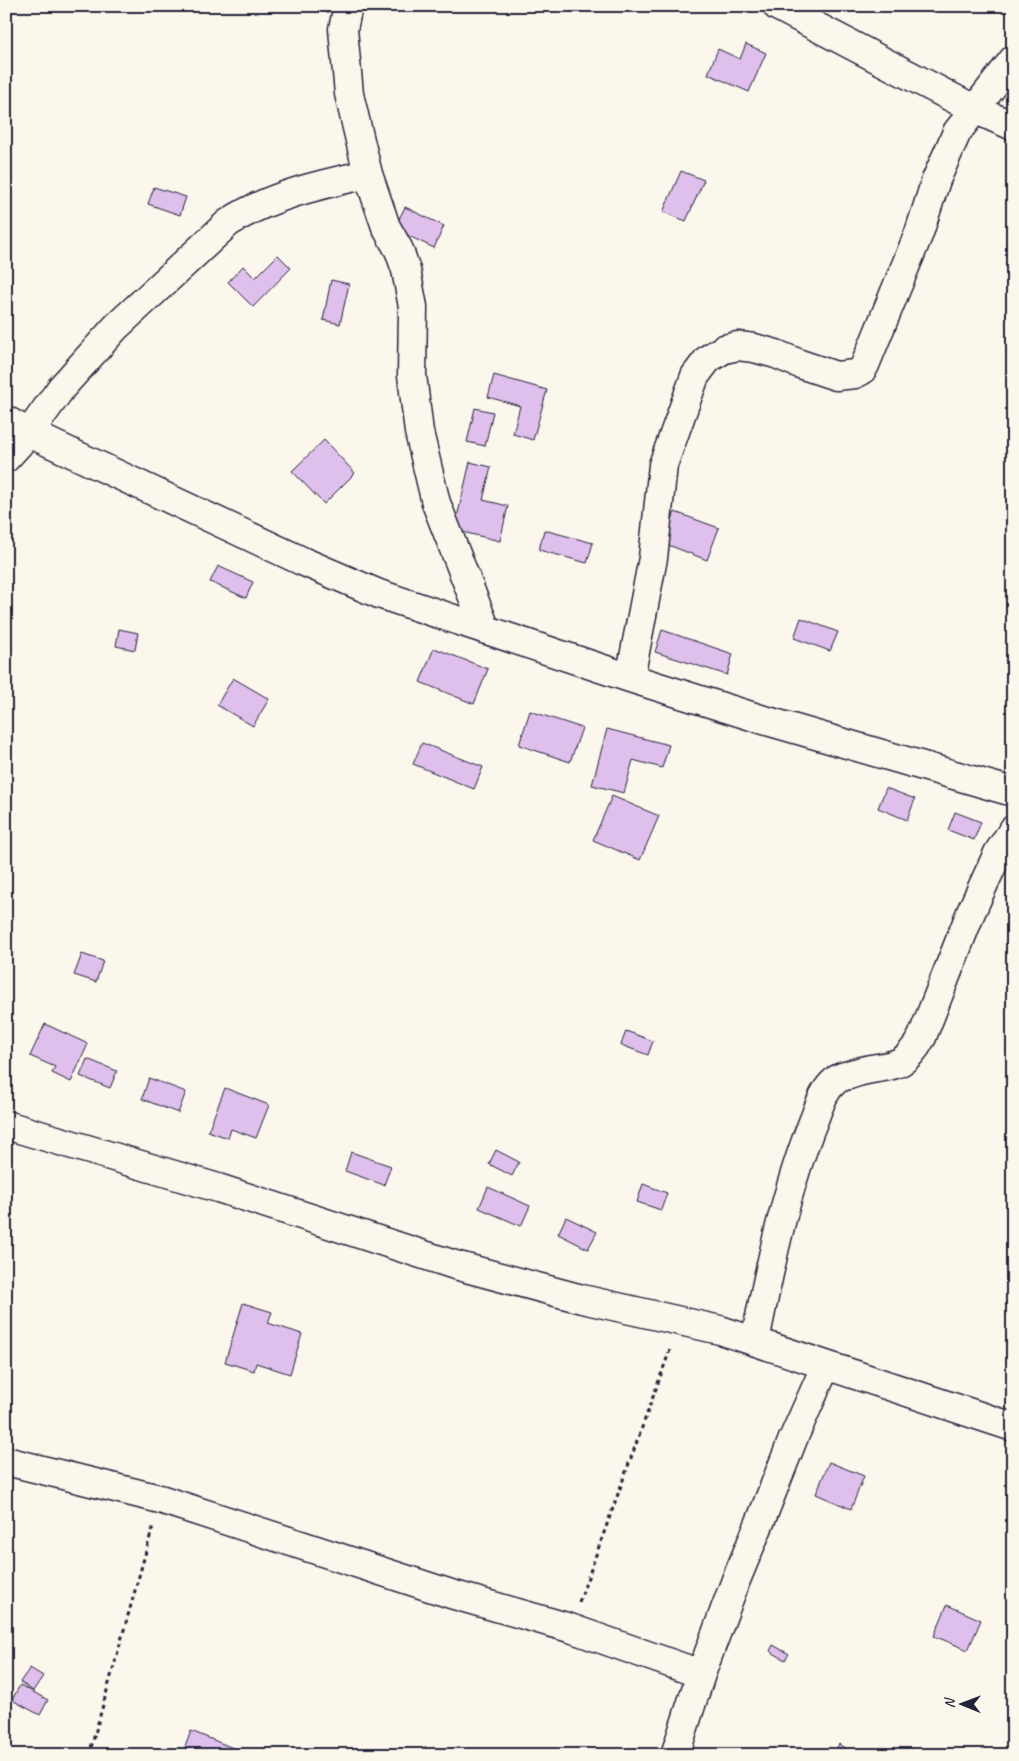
<svg xmlns="http://www.w3.org/2000/svg" width="1019" height="1761" viewBox="0 0 1019 1761" font-family="Caveat,sans-serif">
<rect width="100%" height="100%" fill="#fbf7ec"/>
<filter id="ink" filterUnits="userSpaceOnUse"><feTurbulence type="fractalNoise" baseFrequency=".02" numOctaves="2"/><feDisplacementMap in="SourceGraphic" scale="10" xChannelSelector="R" yChannelSelector="G"/><feConvolveMatrix kernelMatrix="1 2 1 2 8 2 1 2 1" color-interpolation-filters="sRGB"/></filter>
<g filter="url(#ink)">
<path fill="#dfbfeb" stroke="#22223b" d="M746,44l20,9 -17,39 -41,-18 10,-25 22,10z
M681,171l23,9 -18,41 -23,-9z
M154,187l32,10 -6,18 -32,-11z
M405,207l39,19 -10,22 -40,-19z
M278,255l13,13 -38,39 -25,-25 15,-16 12,12z
M331,280l18,4 -9,40 -17,-4z
M494,375l53,15 -14,50 -20,-6 7,-28 -32,-9z
M475,408l18,4 -8,34 -18,-4z
M324,440l31,33 -31,31 -32,-33z
M470,462l21,5 -8,33 25,6 -8,35 -46,-11z
M675,512l44,16 -12,32 -44,-17z
M544,530l49,13 -6,20 -48,-13z
M218,566l35,16 -7,16 -36,-16z
M801,618l37,14 -8,19 -36,-13z
M119,629l19,4 -3,17 -19,-4z
M662,630l71,24 -6,21 -72,-23z
M434,648l54,21 -14,35 -54,-22z
M233,678l36,21 -16,27 -36,-21z
M530,711l52,17 -12,34 -51,-17z
M607,729l62,16 -7,23 -29,-8 -9,33 -32,-8z
M422,743l61,24 -9,22 -61,-25z
M886,788l29,11 -8,21 -29,-12z
M612,796l47,20 -19,44 -47,-20z
M955,812l26,10 -7,18 -26,-10z
M82,954l21,7 -7,21 -22,-7z
M45,1024l43,20 -17,38 -19,-9 3,-6 -25,-11z
M626,1031l27,10 -5,14 -27,-10z
M87,1059l30,12 -7,17 -30,-12z
M149,1078l37,14 -8,21 -36,-14z
M225,1088l44,17 -13,33 -25,-9 -3,9 -20,-7z
M496,1150l23,12 -7,14 -23,-12z
M351,1152l40,14 -7,19 -39,-14z
M643,1184l24,9 -6,17 -24,-8z
M488,1187l42,19 -9,20 -42,-18z
M566,1217l31,15 -9,17 -30,-15z
M243,1303l29,9 -4,11 34,11 -12,40 -34,-11 -2,8 -29,-9z
M829,1462l35,14 -13,33 -35,-15z
M947,1605l34,15 -13,30 -34,-14z
M773,1645l16,9 -4,6 -15,-9z
M30,1668l13,8 -10,15 -13,-9z
M20,1685l28,15 -8,15 -28,-15z
M191,1731l42,17 -2,7h-49z
M839,1744l15,11h-22z"/>
<g fill="none" stroke-linecap="round" stroke-linejoin="round">
<defs>
<path id="street" d="M348,6l-5,23 6,65 19,80 18,53 13,23 7,20 7,37 -1,68 7,57 17,71 50,127
M777,6l197,103 39,17
M6,420l23,13 273,128 77,33 251,84 134,42 249,72
M6,458l23,-25 33,-46 54,-60 112,-104c40,-27 94,-39 140,-49
M630,678l23,-120 10,-93 32,-89 13,-17 16,-10 14,-3 16,2 22,6 24,10 36,12 19,-2 6,-3 4,-6 54,-132 17,-53 21,-48 56,-72
M6,1125l212,63 237,77 127,34 138,31 293,97
M755,1341c15,-75 31,-153 60,-224 5,-13 9,-27 20,-36 3,-3 9,-5 14,-6 34,-14 51,2 73,-38l49,-125 27,-59 15,-23
M6,1461l154,38 291,95 119,34 131,46
M675,1755l26,-81 35,-94 27,-65 30,-76 33,-74"/>
</defs>
<use href="#street" stroke="#22223b" stroke-width="31"/>
<path stroke="#22223b" stroke-width="3" stroke-dasharray="4 4" stroke-linecap="butt" d="M579,1602l92,-255
M89,1755l64,-229"/>
<use href="#street" stroke="#fbf7ec" stroke-width="28"/>
</g>
</g>
<rect width="1019" height="1761" fill="none" stroke="#fbf7ec" stroke-width="25"/>
<rect x="12" y="12" width="994" height="1736" fill="none" stroke="#22223b" stroke-width="2" filter="url(#ink)"/>
<g transform="translate(962 1704) rotate(271)" stroke="#fbf7ec" stroke-width="4" paint-order="stroke">
<path d="M0-4L9 19L0 12L-9 19Z" fill="#22223b"/>
<text y="-8" font-size="14" font-weight="bold" text-anchor="middle" fill="#22223b">N</text>
</g>
</svg>
